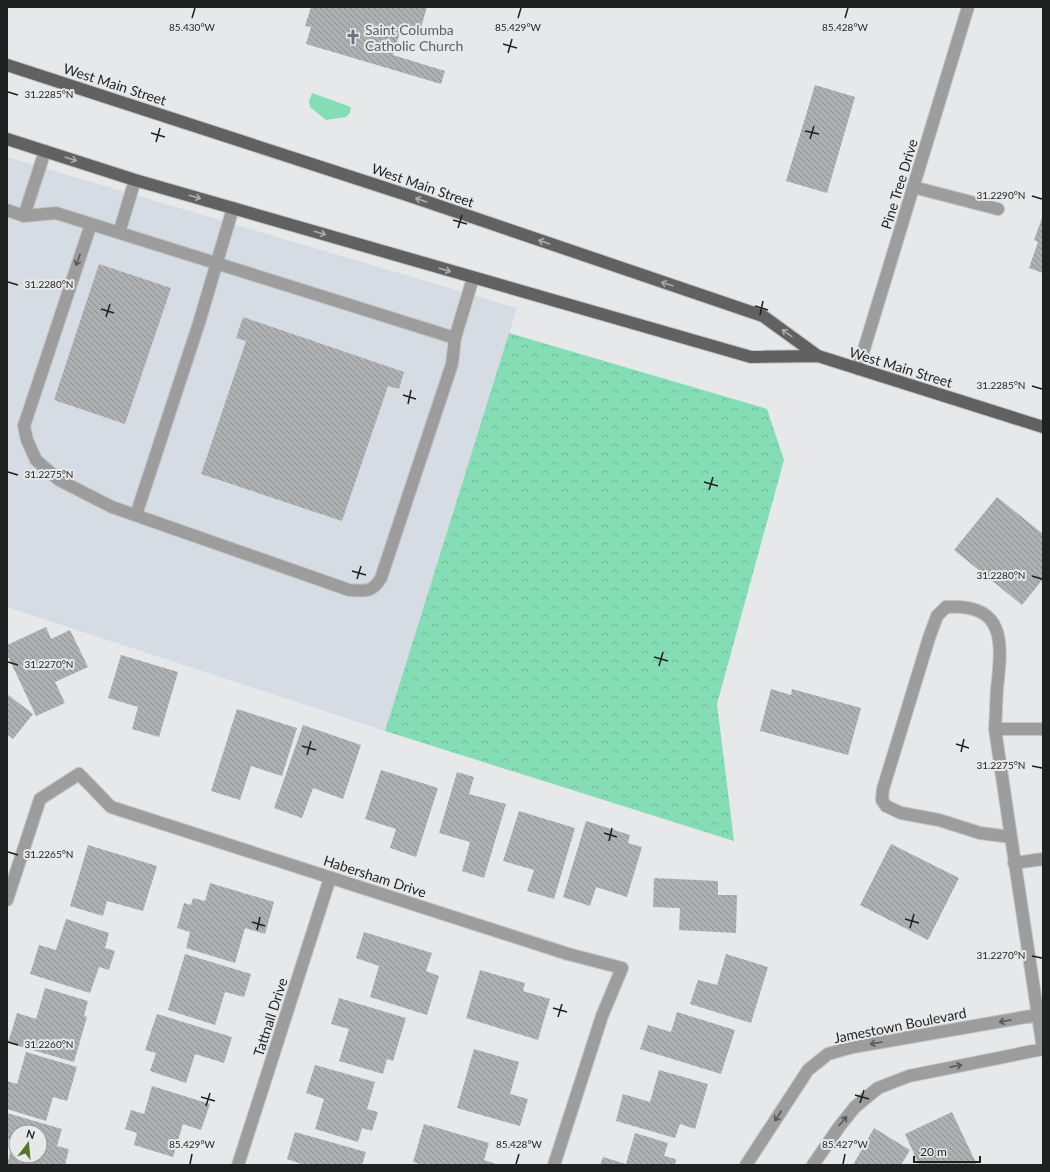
<svg xmlns="http://www.w3.org/2000/svg" width="1050" height="1172" viewBox="0 0 1050 1172" font-family="Lato,sans-serif">
<defs>
<pattern id="forest-crowns" width="20" height="18" patternUnits="userSpaceOnUse"><rect width="20" height="18" fill="#84ddb5"/><path d="M2 6a3 3 0 1 1 6 0M12 15a3 3 0 1 1 6 0" fill="none" stroke="#72bd9b"/></pattern>
<pattern id="building-back-hatch" width="6" height="6" patternUnits="userSpaceOnUse"><rect width="6" height="6" fill="#afb0b1"/><path d="M-1 5l2 2M0 0l6 6M5-1l2 2" fill="none" stroke="#8e8f90"/></pattern>
</defs>
<rect width="100%" height="100%" fill="#e7e8e9"/>
<path fill="#d6dce3" d="M7,157l510,151 -132,423 -378,-124z"/>
<path fill="#84ddb5" d="M312,93l39,14 -1,6 -4,4 -20,3 -16,-13 -1,-6z"/>
<path fill="url(#forest-crowns)" d="M509,333l258,76 17,51 -67,244 17,137 -349,-110z"/>
<path fill="url(#building-back-hatch)" fill-rule="evenodd" d="M311,7h116l-7,24 -18,-5 -9,29 52,16 -4,13 -135,-40 5,-17 -6,-1z
M815,85l40,12 -28,96 -41,-12z
M1043,215v58l-14,-5 9,-26 -4,-2z
M99,264l72,24 -46,136 -71,-24z
M243,317l161,55 -5,17 -11,-3 -46,135 -141,-47 45,-133 -10,-3z
M997,497l46,37v45l-21,26 -68,-55z
M46,627l5,12 19,-9 18,37 -33,15 10,21 -29,13 -29,-62v-9z
M121,655l57,17 -19,65 -27,-8 6,-22 -30,-9z
M771,689l20,6 1,-6 69,19 -13,47 -88,-24z
M7,694l26,20 -20,25 -6,-5z
M237,709l60,19 -15,48 -31,-10 -11,34 -29,-9z
M303,725l58,20 -18,54 -30,-11 -11,30 -28,-10z
M381,770l57,18 -22,69 -26,-9 6,-19 -31,-10z
M457,772l17,5 -5,17 37,10 -22,74 -22,-7 8,-29 -31,-9z
M519,811l56,17 -21,71 -27,-8 7,-21 -31,-9z
M586,821l44,14 -2,8 14,4 -15,50 -31,-10 -6,19 -27,-9z
M891,844l68,34 -31,62 -68,-35z
M88,845l69,21 -14,45 -36,-10 -4,15 -33,-10z
M654,878l64,3v14h19l-1,38 -57,-3 1,-22 -27,-1z
M210,883l64,19 -9,32 -20,-6 -10,35 -49,-15 4,-16 -13,-4 7,-25 7,2 2,-7 12,3z
M66,919l43,14 -4,15 10,3 -6,19 -10,-3 -9,26 -60,-19 9,-29 17,5z
M364,932l68,21 -6,18 13,5 -12,39 -57,-18 9,-31 -23,-8z
M185,954l66,20 -7,23 -19,-5 -10,33 -47,-15z
M726,954l42,13 -17,56 -61,-19 8,-24 19,5z
M480,970l45,13 -2,8 27,8 -12,41 -72,-22z
M45,988l43,13 -4,15 3,1 -13,45 -66,-19 9,-30 19,6z
M339,998l67,20 -13,43 -6,-2 -4,15 -44,-13 10,-32 -18,-5z
M677,1012l58,18 -14,44 -81,-25 8,-24 23,7z
M157,1014l75,23 -8,26 -29,-9 -9,29 -36,-12 6,-18 -11,-3z
M474,1049l45,13 -9,32 18,5 -8,27 -63,-18z
M26,1052l51,15 -10,34 -14,-4 -7,24 -39,-12v-28l10,3z
M315,1065l60,17 -8,27 11,3 -6,19 -10,-3 -4,14 -43,-13 9,-30 -18,-6z
M659,1070l49,14 -13,45 -15,-5 -5,14 -59,-17 7,-27 27,8z
M152,1086l58,18 -9,26 -18,-6 -10,33 -39,-12 3,-12 -12,-4 6,-19 13,4z
M952,1112l25,53h-58l-14,-31z
M7,1113l55,16 -5,17 12,3 -4,16h-58l6,-24 -6,-2zM16,1132h24v24h-24z
M424,1124l65,19 -5,17 15,5h-76l-10,-3z
M874,1128l36,22 -9,15h-48z
M295,1132l71,20 -4,13h-58l-17,-6z
M635,1133l33,10 -4,13 12,3 -1,6h-75l3,-8 23,7z"/>
<g fill="none" stroke-linecap="round" stroke-linejoin="round">
<defs>
<path id="minor" d="M913,187l85,22
M7,210l17,6 32,-3 399,125
M24,216l21,-65
M91,224l-67,202 3,14 9,20 23,20 53,27 237,83c16,1 23,3 32,-12l71,-214 3,-26 18,-60
M119,233l16,-53
M858,369l110,-362
M136,515l63,-192 34,-115
M995,729l16,108
M1014,863l29,-4
M7,900l33,-101 39,-25 32,33 457,147 54,14 -20,48 -48,149
M1043,1049l-32,-212 -31,-4 -41,-13 -38,-7 -15,-7 -4,-6 1,-11 46,-151 8,-22 9,-9c61,-4 56,37 51,82 -1,13 -1,27 -2,40h48
M238,1165l92,-287
M746,1165l62,-95 20,-16 25,-7 190,-33
M813,1165l26,-38 16,-20 23,-19 31,-12 134,-27"/>
<path id="major" d="M7,65l400,130 356,121 55,40 225,71
M7,139l128,41 616,177 67,-1"/>
</defs>
<use href="#minor" stroke="#c3c4c5" stroke-width="14"/>
<use href="#major" stroke="#c3c4c5" stroke-width="14"/>
<use href="#minor" stroke="#9e9d9e" stroke-width="12"/>
<use href="#major" stroke="#616161" stroke-width="12"/>
</g>
<defs><path id="oneway-shaft" d="M-6 0H5M1.5-3L5.5 0L1.5 3" fill="none" stroke-width="1.6" stroke-linecap="round" stroke-linejoin="round"/></defs>
<g stroke="#ababac">
<use href="#oneway-shaft" transform="translate(71 159) rotate(18)"/>
<use href="#oneway-shaft" transform="translate(195 197) rotate(16)"/>
<use href="#oneway-shaft" transform="translate(421 200) rotate(-161)"/>
<use href="#oneway-shaft" transform="translate(320 233) rotate(16)"/>
<use href="#oneway-shaft" transform="translate(544 242) rotate(-161)"/>
<use href="#oneway-shaft" transform="translate(445 270) rotate(16)"/>
<use href="#oneway-shaft" transform="translate(667 284) rotate(-162)"/>
<use href="#oneway-shaft" transform="translate(787 333) rotate(-144)"/>
</g>
<g stroke="#585859">
<use href="#oneway-shaft" transform="translate(78 260) rotate(110)"/>
<use href="#oneway-shaft" transform="translate(1005 1021) rotate(170)"/>
<use href="#oneway-shaft" transform="translate(876 1043) rotate(170)"/>
<use href="#oneway-shaft" transform="translate(956 1066) rotate(-11)"/>
<use href="#oneway-shaft" transform="translate(778 1116) rotate(123)"/>
<use href="#oneway-shaft" transform="translate(843 1121) rotate(-50)"/>
</g>
<path fill="none" stroke="#1f2020" stroke-width="1.5" d="M192,18l3,-10M518,18l3,-10M845,18l3,-10M503,44l14,4M508,53l4,-14M8,92l10,3M805,131l14,3M151,133l14,4M810,139l4,-13M156,142l4,-14M1032,196l10,3M453,220l14,4M458,228l4,-13M8,282l10,3M755,306l13,4M101,309l13,4M760,315l3,-14M106,317l4,-13M1032,386l10,3M403,395l13,4M408,404l3,-14M8,472l10,3M704,482l14,4M709,490l4,-13M352,571l14,4M1032,576l10,3M357,579l4,-13M654,657l14,4M8,662l10,3M659,666l4,-14M956,744l13,4M302,746l14,4M961,752l3,-13M307,755l4,-14M1032,766l10,2M604,833l13,4M609,841l3,-13M8,852l10,3M905,919l14,4M252,922l13,4M910,928l4,-14M257,930l3,-13M1032,956l10,2M553,1008l14,4M558,1017l4,-13M8,1042l10,3M855,1095l14,4M201,1097l14,4M860,1103l4,-13M206,1106l4,-13M190,1164l2,-10M516,1164l3,-10M843,1164l2,-10"/>
<defs>
<symbol id="church-bare" viewBox="-9 -9 18 18"><path d="M-1.2-6h2.4v3.5h3.3v2.4h-3.3V6h-2.4V-.1h-3.3v-2.4h3.3Z" fill="#6b7280" stroke="#e7e8e9" stroke-width="2.5" paint-order="stroke"/></symbol>
</defs>
<g fill-rule="evenodd">
<use href="#church-bare" x="342" y="26" width="22" height="22"/>
</g>
<g text-anchor="middle" dominant-baseline="central" stroke-width="4" stroke-linejoin="round" paint-order="stroke">
<g font-size="14" fill="#5b616d" stroke="#e7e8e9" text-anchor="start">
<text x="365" y="29">Saint Columba<tspan x="365" dy="16">Catholic Church</tspan></text>
</g>
<g font-size="14" fill="#1f2020" stroke="#e7e8e9">
<text transform="translate(115 84) rotate(18)">West Main Street</text>
<text transform="translate(899 184) rotate(-73)">Pine Tree Drive</text>
<text transform="translate(423 185) rotate(19)">West Main Street</text>
<text transform="translate(901 367) rotate(17)">West Main Street</text>
<text transform="translate(375 876) rotate(18)">Habersham Drive</text>
<text transform="translate(270 1017) rotate(-72)">Tattnall Drive</text>
<text transform="translate(900 1025) rotate(-11)">Jamestown Boulevard</text>
</g>
</g>
<g font-size="10" text-anchor="middle" fill="#1f2020" stroke="#e7e8e9" stroke-width="4" stroke-linejoin="round" paint-order="stroke">
<text x="192" y="31">85.430°W</text>
<text x="518" y="31">85.429°W</text>
<text x="845" y="31">85.428°W</text>
<text x="49" y="98">31.2285°N</text>
<text x="1001" y="199">31.2290°N</text>
<text x="49" y="288">31.2280°N</text>
<text x="1001" y="389">31.2285°N</text>
<text x="49" y="478">31.2275°N</text>
<text x="1001" y="579">31.2280°N</text>
<text x="49" y="668">31.2270°N</text>
<text x="1001" y="769">31.2275°N</text>
<text x="49" y="858">31.2265°N</text>
<text x="1001" y="959">31.2270°N</text>
<text x="49" y="1048">31.2260°N</text>
<text x="192" y="1148">85.429°W</text>
<text x="519" y="1148">85.428°W</text>
<text x="845" y="1148">85.427°W</text>
</g>
<rect width="1050" height="1172" fill="none" stroke="#1f2020" stroke-width="16"/>
<g transform="translate(28 1144) rotate(16)"><circle r="19" fill="#e7e8e9" stroke="#979899"/>
<path d="M0-3L7 15L0 10L-7 15Z" fill="#56752b"/>
<text y="-6" font-size="11" font-weight="bold" text-anchor="middle" fill="#1f2020">N</text>
</g>
<path d="M914 1156v6h66v-6" fill="none" stroke="#1f2020" stroke-width="2"/>
<text x="920" y="1156" font-size="12" fill="#1f2020" stroke="#e7e8e9" stroke-width="3" paint-order="stroke">20 m</text>
</svg>
